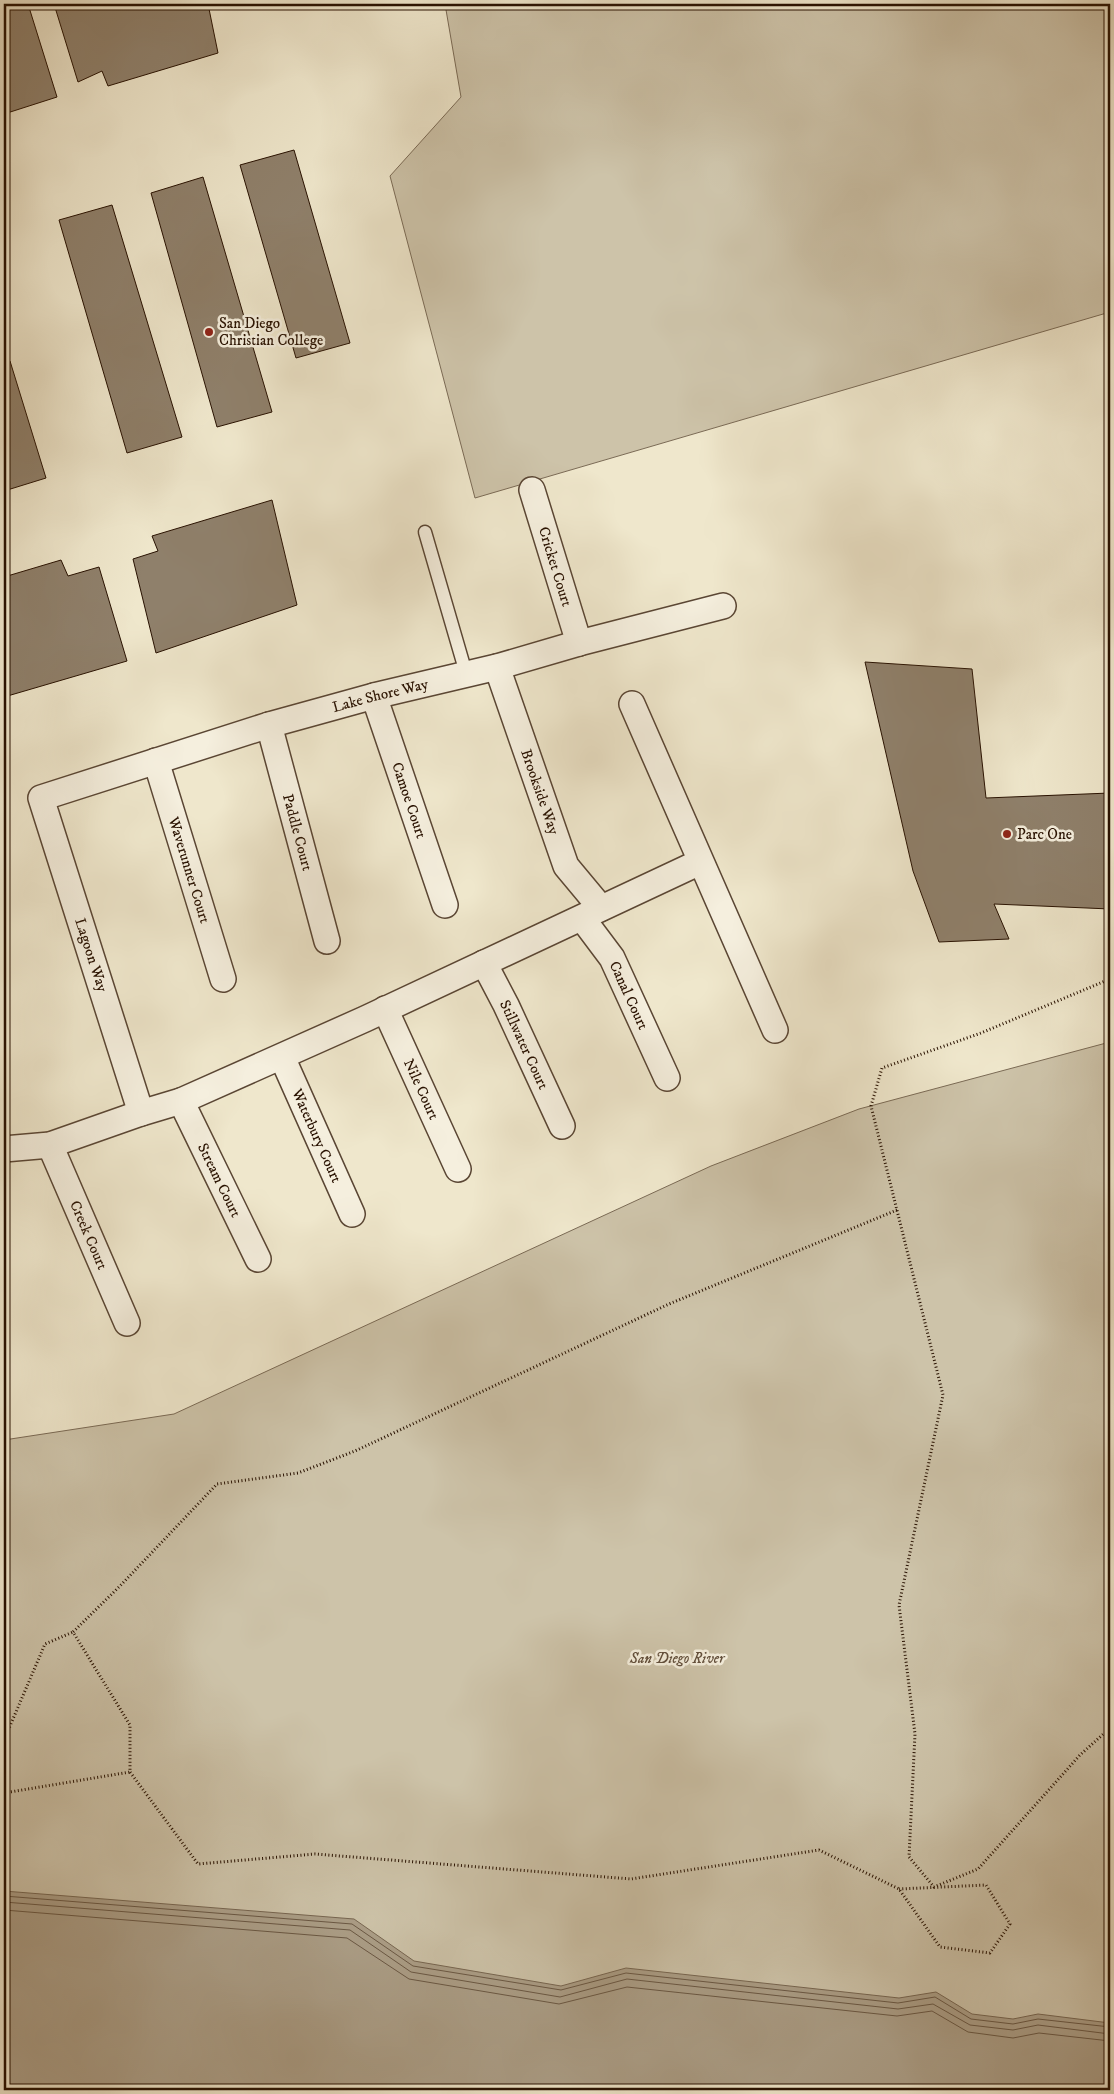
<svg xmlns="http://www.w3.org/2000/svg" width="1114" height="2094" viewBox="0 0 1114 2094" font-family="'IM FELL DW Pica',serif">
<rect width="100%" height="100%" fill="#efe7cc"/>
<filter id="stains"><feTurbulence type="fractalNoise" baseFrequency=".004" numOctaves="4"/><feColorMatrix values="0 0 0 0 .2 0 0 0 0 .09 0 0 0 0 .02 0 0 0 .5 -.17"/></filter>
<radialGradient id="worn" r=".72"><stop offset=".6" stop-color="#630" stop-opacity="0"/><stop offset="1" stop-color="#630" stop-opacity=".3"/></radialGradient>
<path fill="#cdc3a9" stroke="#7a6a55" d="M445,4h665v308l-635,186 -85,-322 71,-79z
M1110,1042v1048h-1106v-650l170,-26 537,-248 148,-57z"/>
<path fill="#ab9e87" stroke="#776651" d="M4,1891l350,28 60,42 147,25 65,-18 273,30 37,-6 36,22 41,5 25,-5 72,9v67h-1106z"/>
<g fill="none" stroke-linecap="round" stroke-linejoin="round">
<path stroke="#6a5844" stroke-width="1" d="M4,1896l348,28 61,42 148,24 65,-17 272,30 37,-6 36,22 42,5 25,-5 72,8
M4,1902l346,28 61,42 149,25 67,-18 271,30 35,-5 37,21 43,5 25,-5 72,9
M4,1910l343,28 62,41 150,25 68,-17 270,29 35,-5 36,21 45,6 26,-5 71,8"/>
</g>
<path fill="#8f806b" stroke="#281101" d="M4,4h24l29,93 -53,17z
M54,4h154l10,49 -110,33 -6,-15 -24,11z
M294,150l56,193 -54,15 -56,-193z
M203,177l69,235 -55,15 -66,-234z
M112,205l70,232 -55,16 -68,-233z
M10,361l36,117 -42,13v-128z
M272,500l25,105 -141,48 -23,-94 25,-8 -6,-15z
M61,560l7,16 31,-9 28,94 -123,36v-120z
M865,662l107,7 14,129 124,-5v116l-116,-5 15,35 -70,3 -26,-71z"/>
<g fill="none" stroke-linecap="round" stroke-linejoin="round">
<defs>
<path id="lane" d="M425,532l41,141"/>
<g id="street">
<path id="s1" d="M532,490l47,153"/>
<path id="s2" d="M497,667l69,199 35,42"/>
<path id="s3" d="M374,696l71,209"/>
<path d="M632,704l143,326"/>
<path id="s4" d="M269,725l58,216"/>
<path id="s5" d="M156,761l67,218"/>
<path id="s6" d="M582,918l30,40 55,120"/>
<path id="s7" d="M484,963l22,42 56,121"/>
<path id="s8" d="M385,1009l73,160"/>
<path id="s9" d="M282,1057l70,157"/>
<path id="s10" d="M181,1101l77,158"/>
<path id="s11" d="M141,1113l-100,-315 228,-73 105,-29 123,-29 82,-24 144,-37"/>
<path id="s12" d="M50,1145l77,178"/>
<path d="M4,1149l46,-4 91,-32 40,-12 184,-82 335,-157"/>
</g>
</defs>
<use href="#lane" stroke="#5a4634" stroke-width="15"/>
<use href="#street" stroke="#5a4634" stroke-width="28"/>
<path stroke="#281101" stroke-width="3" stroke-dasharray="1 2.5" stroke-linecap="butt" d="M1110,979l-129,54 -99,35 -11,38 72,289 -44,210 16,129 -6,123 25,30 44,-18 102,-114 30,-27
M897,1210l-228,94 -314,147 -57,22 -81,11 -97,102 -47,46 57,93v47l68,92 117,-10 316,25 188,-29 80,39 41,58 50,6 20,-29 -24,-39 -87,4
M4,1736l3,-3 38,-89 28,-12
M4,1793l126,-21"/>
<use href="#lane" stroke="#f5efde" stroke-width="12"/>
<use href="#street" stroke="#f5efde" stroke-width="25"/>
</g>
<g fill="#8f2418" stroke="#f5efde" stroke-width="2">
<circle cx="209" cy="332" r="5"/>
<circle cx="1007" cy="834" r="5"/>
</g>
<g text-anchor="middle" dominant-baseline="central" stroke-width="5" stroke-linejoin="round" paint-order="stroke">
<g font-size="15" fill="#281101" stroke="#f5efde" text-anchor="start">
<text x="219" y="323">San Diego<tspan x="219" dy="17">Christian College</tspan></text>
<text x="1017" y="834">Parc One</text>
</g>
<g font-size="15" fill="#281101" stroke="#f5efde">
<text stroke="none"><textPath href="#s1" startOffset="80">Cricket Court</textPath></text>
<text stroke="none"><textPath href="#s11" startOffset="685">Lake Shore Way</textPath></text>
<text stroke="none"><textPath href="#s2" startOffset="132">Brookside Way</textPath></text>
<text stroke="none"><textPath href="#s3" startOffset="110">Camoe Court</textPath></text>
<text stroke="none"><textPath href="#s4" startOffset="111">Paddle Court</textPath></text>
<text stroke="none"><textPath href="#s5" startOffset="114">Waverunner Court</textPath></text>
<text transform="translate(91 955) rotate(72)">Lagoon Way</text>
<text stroke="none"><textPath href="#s6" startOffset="91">Canal Court</textPath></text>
<text stroke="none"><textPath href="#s7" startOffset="91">Stillwater Court</textPath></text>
<text stroke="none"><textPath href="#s8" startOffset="88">Nile Court</textPath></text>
<text stroke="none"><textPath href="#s9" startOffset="86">Waterbury Court</textPath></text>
<text stroke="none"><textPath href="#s10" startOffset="88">Stream Court</textPath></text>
<text stroke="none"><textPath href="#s12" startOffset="98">Creek Court</textPath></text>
</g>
<g font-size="15" font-style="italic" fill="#624f3c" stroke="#f5efde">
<text x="677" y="1658">San Diego River</text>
</g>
</g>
<rect width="1114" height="2094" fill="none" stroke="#efe7cc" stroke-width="20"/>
<rect x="5" y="5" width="1104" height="2084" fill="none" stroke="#281101" stroke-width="2.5"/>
<rect x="10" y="10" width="1094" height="2074" fill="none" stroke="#281101"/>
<rect width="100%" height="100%" filter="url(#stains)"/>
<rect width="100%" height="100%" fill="url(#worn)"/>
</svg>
